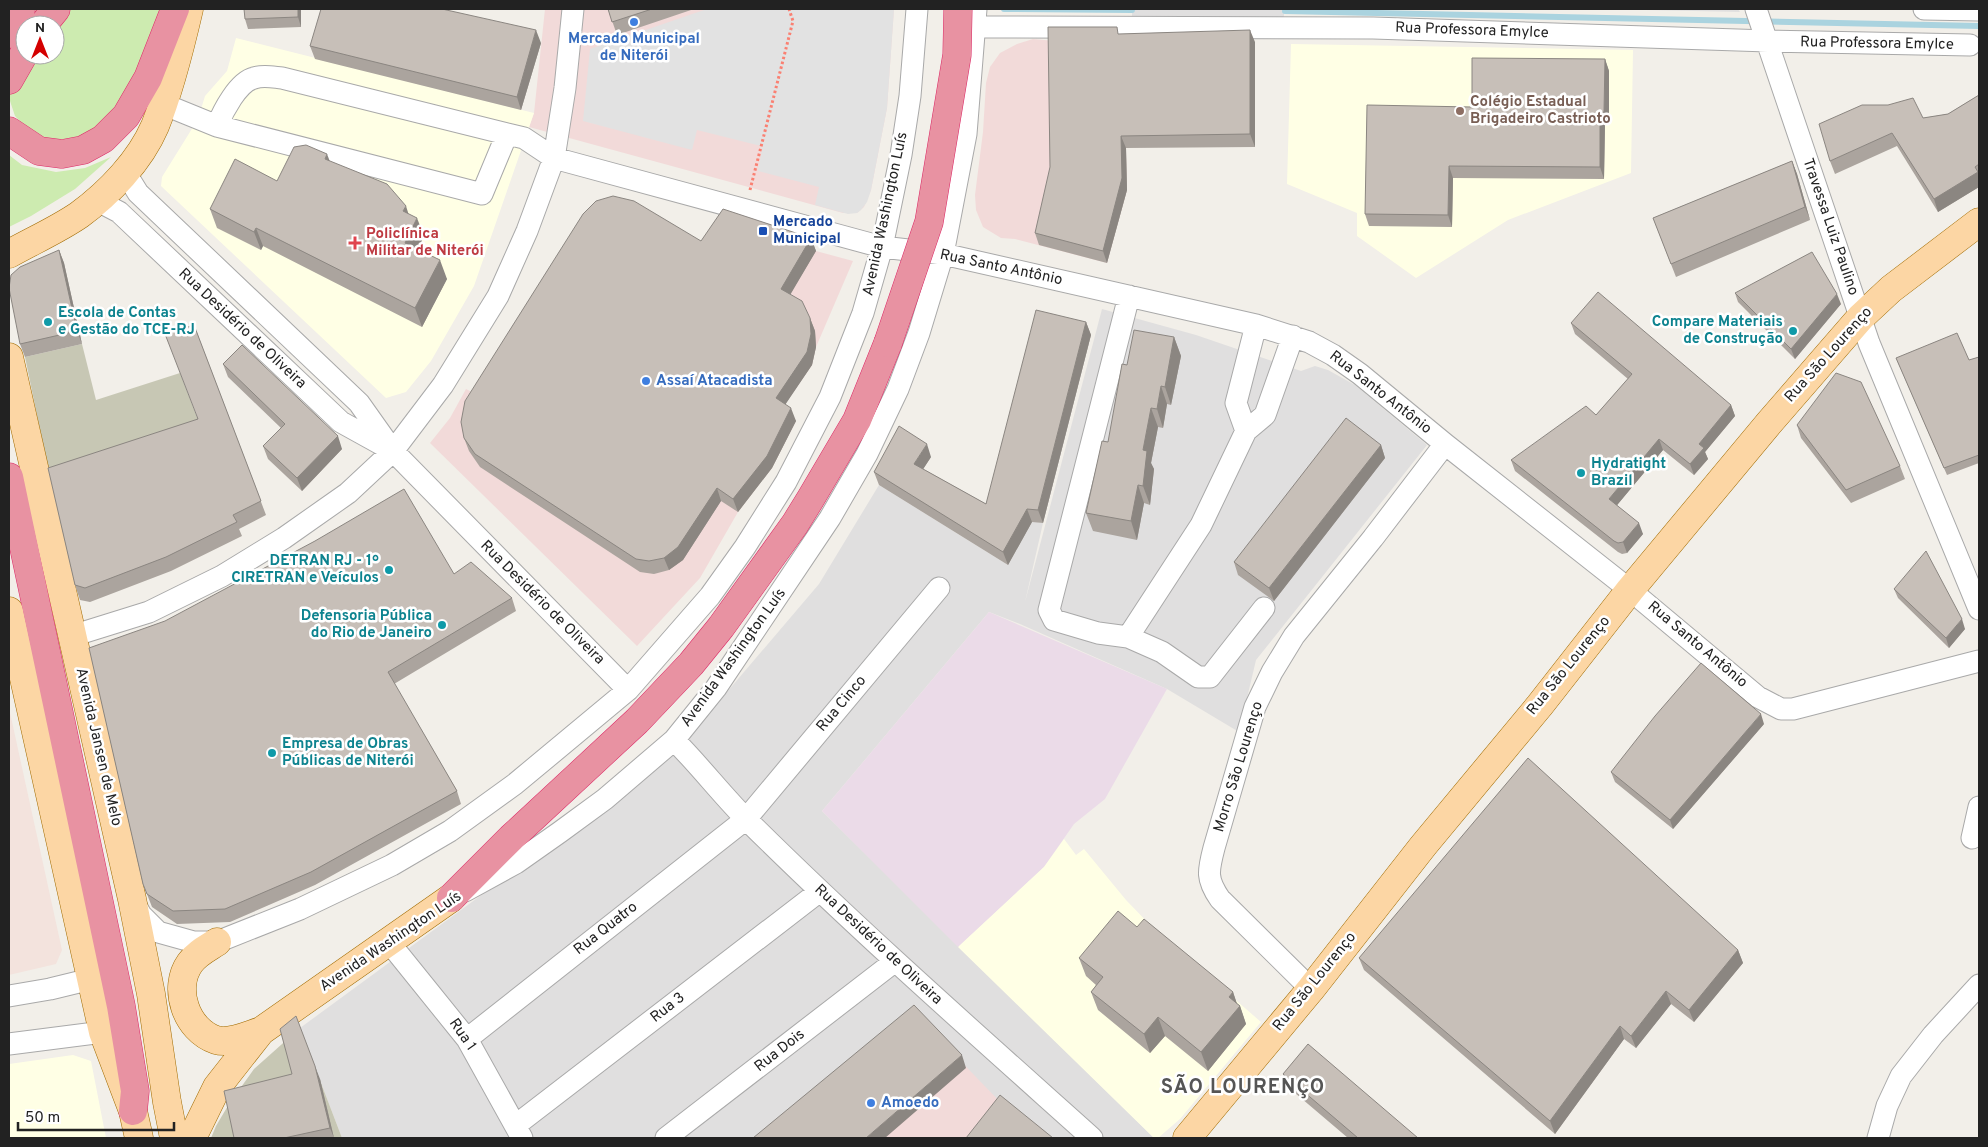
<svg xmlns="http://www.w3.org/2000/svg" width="1988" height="1147" viewBox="0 0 1988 1147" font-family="Overpass,sans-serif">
<rect width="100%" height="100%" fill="#f2efe9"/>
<path fill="#e0dfdf" d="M1132,9h152v11l-152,-2z
M1647,9h91l2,3 -94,-2z
M1102,309l94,26 105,36 14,-5 13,4 27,15 72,60 -171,215 -17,72 -72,-43 -147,-65 -31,-12 -167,199 332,327h-812l-42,-110 382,-280 22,-29 115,-135 60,-99 129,80 24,-44 11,2 -18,79z"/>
<path fill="#f2dad9" d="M545,9h349l-7,99 -16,82 -7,17 -7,6h-14l-314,-86 5,-14z
M1033,39l90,8 4,143 -20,73 -92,-24 -14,-1 -18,-11 -7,-17 -1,-15 8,-63 3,-49 4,-16 10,-14 17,-9z
M816,251l37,10 -37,86 -4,18 -31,45 15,11 -24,47 -34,44 -38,66 -63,68 -207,-203 20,-25 16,-29 14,7 226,-142z
M919,1018l86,89 -26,31h-205z"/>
<path fill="#ebdbe8" d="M989,612l178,77 -62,110 -31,25 -30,43 -86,80 -136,-136z"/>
<path fill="#ffffe5" d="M236,38l298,75 -60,173 -43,75 -25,31 -20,6 -225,-212 1,-9 36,-58 7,-23 22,-25z
M1291,44l342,6 -2,123 -123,47 -92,58 -59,-42v-23l-70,-29z
M1064,839l12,16 8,-6 42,51 29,30 106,92 -81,97 -22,19h-4l-196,-191 86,-80z
M73,1055l18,6 15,77h-97v-74z"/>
<path fill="#f3e3dd" d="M9,708l53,242 -6,14 -47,11z"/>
<path fill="#c7c7b4" d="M82,344l14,56 84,-27 23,60 -152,50 -26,-126z
M300,1028l42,110h-131l5,-12 13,-22 25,-35z"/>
<path fill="#cdebb0" d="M36,9h125l-30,79 -18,28 -25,19 -28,9 -26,-8 -19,-20 -5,-15 -1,-24 16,-51v29h30v-30h-29z
M9,155l13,10 34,7 29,-4 26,-11 -36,32 -44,27 -22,11z"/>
<path fill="#e2e2e2" d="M707,9h187l-7,99 -16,82 -4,12 -6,8 -4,3 -9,1 -33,-9 4,-18 -61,-16 4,-21 -1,-4 -64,-16 -5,20 -109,-29 7,-72z"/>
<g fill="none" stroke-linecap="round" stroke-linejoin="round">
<path stroke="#aad3df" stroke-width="6" d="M1004,9l128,1
M1285,11l694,15"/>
<defs>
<path id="minor" d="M1756,9l113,334 110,266
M1924,9l55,1
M974,27l399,1 395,13 202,4
M163,104l54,22
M507,134l-25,60 -265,-68c6,-15 21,-44 37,-48 9,-3 18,-1 28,0l225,56 17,4 30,20 328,89 61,7 313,71 53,17 24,13 27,19 85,70 185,146 128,107 23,12h12l186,-48
M125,172l13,21 221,210 34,48 235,239
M96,200l23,12 222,210 47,26
M1129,296l-80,314 5,10 44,13 30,4 73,-112 45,-94 19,-16 28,-79
M1246,431l-10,-28 20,-78
M72,636l77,-24 73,-36 62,-38 64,-45 45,-42 50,-66 55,-89 29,-65 27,-73 11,-70 8,-79
M1128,637l34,15 36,25h12l54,-69
M674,740c26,26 48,55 74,81 111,110 228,213 344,317
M1972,838l7,-31
M465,891l51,-28 44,-31 45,-33 69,-59 42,-52 114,-170 37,-64 31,-65 21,-56 24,-79 23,-120 10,-125
M134,902l7,13 17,17 36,10h23l83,-33 92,-44 58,-34 65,-47 113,-94 82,-94 35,-49 41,-65 44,-85 33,-84 19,-66 19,-92 9,-59 7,-87
M388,941l79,98 55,99
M1311,989l-91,-90c-14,-20 -12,-28 -6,-51l41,-141 17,-35 22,-36 79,-98 72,-94
M9,996l41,-7 41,-10
M467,1039l279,-220 193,-231
M9,1044l94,-12
M516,1125l304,-234
M666,1138l228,-176
M1878,1138l9,-32 14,-30 32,-41 46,-50"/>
<path id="major" d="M9,254c23,-13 48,-24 70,-39 30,-22 61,-54 76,-89 15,-37 25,-78 34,-117
M9,357l123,542 19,95 16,108 7,36
M9,611l94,421 30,79 6,27
M217,942c-9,6 -20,11 -27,21 -18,25 -4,67 26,77 14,4 32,-5 45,-9
M192,1138l25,-51 44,-56 190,-133
M1187,1138l124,-149 112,-143 117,-141 90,-115 139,-167 92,-106 30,-28 88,-67"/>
<path id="highway" d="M43,25l13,-16
M9,34l12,-25
M9,80l16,-28
M9,131l30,20 23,3 21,-4 20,-11 23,-23 22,-38 27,-69
M9,477l112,529 14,85 -2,20
M451,898l60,-60 126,-117 54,-57 30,-37 74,-103 16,-26 46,-78 31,-77"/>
</defs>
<use href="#minor" stroke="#a9a9a9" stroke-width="23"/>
<use href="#major" stroke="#a06b00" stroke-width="29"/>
<use href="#highway" stroke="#dc2a67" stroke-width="29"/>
<path stroke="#fa8072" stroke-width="3" stroke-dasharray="2.5 2.5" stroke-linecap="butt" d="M750,190l43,-169 -4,-12"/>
<use href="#minor" stroke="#fff" stroke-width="21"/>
<use href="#major" stroke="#fcd6a4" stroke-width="28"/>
<use href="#highway" stroke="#e892a2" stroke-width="28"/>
<defs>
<path id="highway-bridge" d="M888,343l41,-121 28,-167 1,-46"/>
</defs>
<use href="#highway-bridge" stroke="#dc2a67" stroke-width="29" stroke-linecap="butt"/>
<use href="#highway-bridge" stroke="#e892a2" stroke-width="28"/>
</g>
<path fill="#aba49e" d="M301,9v18l-53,2 -3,-10z
M608,9h86l-77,26z
M1120,34l135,8v105l-129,1 1,42 -20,73 -68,-18 -4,-12z
M541,43l-20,67 -206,-51 -5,-13z
M1605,59l4,12v53h-4l-1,55 -151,-1 -1,49 -83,-1 -4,-12 107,-107z
M1979,95v92l-41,25 -41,-66 -62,28 -5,-13 93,-43 25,-4z
M329,161l79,53 16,22 -6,13 29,30 -25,48 -159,-81 -2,4 -44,-22 -7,-19 67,-28z
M1792,161l5,13 13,46 -134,57 -23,-59z
M811,238l5,13 -26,43 20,24 5,13 1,16 -4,18 -27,39 11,17 -24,47 -34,44 -17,-11 -38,59 -14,10 -15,4 -14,-2 -160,-105 -11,-16 -5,-13 237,-197z
M59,250l5,13 18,81 -57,13 -5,-13z
M1735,293l106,11 -46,55 -57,-57z
M1086,322l5,13 -48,188 -11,-1 -24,43 -129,-80 -5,-13 57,-15 -8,12 63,35z
M1571,323l160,82 4,11 -30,36 3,7 -14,16 -31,-25 -46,55 26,29 -16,19 -5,1 -4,-2 -103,-81 -4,-11 85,-45 32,-36 -53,-45z
M194,325l72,190 -27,14 3,7 -71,35 -81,31 -10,-2 -5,-15 122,-166z
M1174,337l7,19 -10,49 -4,-1 -4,24 -5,-1 -7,36 3,6 -4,36 -6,-2 -7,37 -44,-9 -7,-18 22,-71 19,-77z
M1979,357v106l-32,12 -51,-117 73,2z
M223,364l119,85 -40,42 -34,-32 -5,-13 18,-18 -53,-51z
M1797,425l103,41 5,13 -54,24 -50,-65z
M1381,445l4,13 -111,143 -36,-26 -4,-13z
M454,574l58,24 4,13 -122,73 63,107 4,13 -146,81 -85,37 -53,2 -25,-17 -9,-23z
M1894,589l71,40 -16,19 -51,-50z
M1764,724l-91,105 -58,-47 -4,-10z
M1738,950l5,13 -49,59 -23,-18 -35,44 -12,-9 -69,95 -191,-164 -5,-12z
M1079,958l154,34 4,12 3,2 6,18 -38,47 -43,-35 -15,17 -52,-43 -7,-18 5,-7 -10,-9z
M1283,1074l135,64h-70l-60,-51z
M320,1079l14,59h-100z"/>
<path fill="#8b8681" d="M298,9h3v18l-3,-10z
M536,30l5,13 -20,67 -4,-13z
M1250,30l5,12v105l-5,-13z
M1605,59l4,12v53l-5,-12z
M1600,112l5,12 -1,55 -4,-12z
M1121,136l5,12 1,42 -20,73 -4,-12z
M327,154l7,18 -9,-13z
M1792,161l5,13 13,46 -5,-13z
M1449,166l4,12 -1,49 -4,-12z
M1978,172l1,3v12l-41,25 -4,-13z
M406,206l6,19 -9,-14z
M417,218l7,18 -12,25 -7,-18z
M256,228l7,18 -2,4 -7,-18z
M811,238l5,13 -30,51 -5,-13z
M59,250l5,13 18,81 -5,-13z
M440,260l7,19 -25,48 -7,-19z
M1837,294l4,10 -46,55 -4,-10z
M810,318l5,13 1,16 -4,18 -31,46 -5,-13z
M1086,322l5,13 -48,188 -5,-13z
M1174,337l7,19 -10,49 -6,-18z
M1161,386l6,18 -4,24 -6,-19z
M1731,405l4,11 -30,36 3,7 -14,16 -4,-11 9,-20z
M791,408l5,13 -24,47 -34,44 -5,-13z
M1151,408l7,19 -7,36 3,6 -4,36 -7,-19v-36z
M338,436l4,13 -40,42 -5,-13z
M1659,439l4,11 -50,60 -4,-11z
M927,444l4,13 -13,20 -4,-13z
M1381,445l4,13 -111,143 -5,-13z
M1138,485l6,18 -7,37 -6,-19z
M717,488l4,13 -38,59 -14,10 -5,-12z
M1027,509l5,13 -24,43 -5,-13z
M1639,523l4,11 -16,19 -4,-11z
M1962,619l3,10 -16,19 -3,-10z
M1761,714l3,10 -91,105 -3,-9z
M1738,950l5,13 -49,59 -5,-12z
M1666,991l5,13 -35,44 -5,-12z
M1233,992l5,15 2,-1 6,18 -38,47 -7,-19 28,-55z
M1158,1017l7,19 -15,17 -6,-19z
M1620,1026l4,13 -69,95 -5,-13z
M962,1055l4,13 -81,70h-19z
M315,1066l5,13 14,59 -4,-10z"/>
<path fill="#c7bfb8" stroke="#8b8681" d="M244,9h54v8l-53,2z
M321,9h121l94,21 -19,67 -207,-51z
M608,9h44l-40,13z
M1048,27h69l1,7 132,-4v104l-129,2 1,42 -19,73 -68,-18 15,-66z
M1472,58l133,1 -1,53h-4v55l-151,-1 -1,49 -83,-1 2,-109 105,2z
M1979,95v69l-4,3 3,5 -44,27 -42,-66 -62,28 -11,-37 43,-19h26l25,-7 10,20 25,-4z
M306,145l21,9 -2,5 62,25 19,22 -3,5 14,7 -12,25 35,17 -25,48 -159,-80 -2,4 -44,-23 25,-50 42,22 17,-34z
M1792,161l13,46 -134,57 -18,-46z
M613,196l21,5 67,40 22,-32 88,29 -30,51 21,12 8,17 1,16 -4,18 -31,46 15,10 -24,48 -34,43 -16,-11 -39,59 -14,11 -15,3 -13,-2 -161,-105 -11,-16 -3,-16 4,-21 118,-187 13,-13z
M59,250l18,81 -57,13 -11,-56 2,-13 9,-8z
M1812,252l25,42 -46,55 -56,-56z
M1598,292l133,113 -32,39 5,4 -14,16 -31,-25 -50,60 30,24 -16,19 -5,1 -4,-2 -103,-81 75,-54 10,9 36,-41 -61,-51z
M1036,310l50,12 -48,188 -11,-1 -24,43 -129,-80 25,-46 28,18 -13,20 72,40z
M194,325l67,176 -28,14 4,7 -71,35 -81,31 -10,-3 -27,-117 150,-49 -33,-85z
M1134,330l40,7 -9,50 -4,-1 -4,23 -6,-1 -8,42 4,1 -4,35 -5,-1 -7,36 -45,-8 16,-72 6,1 14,-78 5,1z
M1957,333l12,27 10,-3v98l-35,13 -48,-110z
M242,345l96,91 -41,42 -34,-32 22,-22 -62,-60z
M1836,373l25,9 39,84 -54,24 -49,-65z
M1346,418l35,27 -112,143 -35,-26z
M404,489l50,85 17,-12 41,36 -124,74 69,119 -146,81 -86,37 -52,2 -26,-17 -4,-10 -54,-236 76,-27 150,-80z
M1926,551l36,68 -16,19 -52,-49z
M1701,663l60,51 -91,106 -59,-48 44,-56z
M1528,758l210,192 -49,60 -23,-19 -35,45 -11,-10 -70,95 -191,-163z
M1118,911l19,16 7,-8 89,73 -4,5 11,9 -39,46 -43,-35 -14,17 -53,-42 12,-15 -24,-19z
M914,1005l48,50 -96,83h-113z
M296,1016l19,50 15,62 -46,10h-50l-10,-47 68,-17 -12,-45z
M1308,1044l110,94h-60l-75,-64z
M1000,1095l53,43h-87z"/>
<g fill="#3f7fe0" stroke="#fff" stroke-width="2">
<circle cx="634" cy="22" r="5"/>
<circle cx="646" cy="381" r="5"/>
<circle cx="871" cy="1103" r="5"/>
</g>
<circle fill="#8d6e63" stroke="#fff" stroke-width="2" cx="1460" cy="111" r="5"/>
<rect fill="#1a4fb4" stroke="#fff" stroke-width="2" x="758" y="226" width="10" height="10" rx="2.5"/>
<path fill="#e0444e" stroke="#fff" stroke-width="2" d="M352.5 235.5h5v5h5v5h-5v5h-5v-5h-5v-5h5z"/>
<g fill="#0f9aa8" stroke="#fff" stroke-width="2">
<circle cx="48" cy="322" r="5"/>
<circle cx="1793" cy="331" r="5"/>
<circle cx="1581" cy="473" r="5"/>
<circle cx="389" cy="570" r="5"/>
<circle cx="442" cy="625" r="5"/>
<circle cx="272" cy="753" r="5"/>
</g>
<g text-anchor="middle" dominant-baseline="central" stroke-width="5" stroke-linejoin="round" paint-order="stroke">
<g font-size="15" fill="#222" stroke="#fff">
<text transform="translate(1472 31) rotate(2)">Rua Professora Emylce</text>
<text transform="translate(1877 44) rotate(1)">Rua Professora Emylce</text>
<text transform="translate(886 214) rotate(-78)">Avenida Washington Luís</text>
<text transform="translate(1830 227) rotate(71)">Travessa Luiz Paulino</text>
<text transform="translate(1001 268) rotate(12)">Rua Santo Antônio</text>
<text transform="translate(242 329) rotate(43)">Rua Desidério de Oliveira</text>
<text transform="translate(1829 355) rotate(-48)">Rua São Lourenço</text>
<text transform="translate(1380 393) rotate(38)">Rua Santo Antônio</text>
<text transform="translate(542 603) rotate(45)">Rua Desidério de Oliveira</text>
<text transform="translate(1697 645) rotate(40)">Rua Santo Antônio</text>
<text transform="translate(734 658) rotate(-54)">Avenida Washington Luís</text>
<text transform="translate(1569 666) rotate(-51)">Rua São Lourenço</text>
<text transform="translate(842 704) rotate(-50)">Rua Cinco</text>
<text transform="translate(98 747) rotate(77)">Avenida Jansen de Melo</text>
<text transform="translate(1239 767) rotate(-73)">Morro São Lourenço</text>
<text transform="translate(606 929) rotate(-38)">Rua Quatro</text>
<text transform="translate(391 942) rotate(-34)">Avenida Washington Luís</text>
<text transform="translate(878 945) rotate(43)">Rua Desidério de Oliveira</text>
<text transform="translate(1315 982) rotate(-51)">Rua São Lourenço</text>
<text transform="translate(668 1008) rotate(-38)">Rua 3</text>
<text transform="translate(462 1035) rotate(55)">Rua 1</text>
<text transform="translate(780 1051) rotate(-38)">Rua Dois</text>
</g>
<g font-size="15" font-weight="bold" fill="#366cbe" stroke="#fff" text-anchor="start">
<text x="634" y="39" text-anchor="middle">Mercado Municipal<tspan x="634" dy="17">de Niterói</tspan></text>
<text x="656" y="381">Assaí Atacadista</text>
<text x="881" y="1103">Amoedo</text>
</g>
<g font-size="15" font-weight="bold" fill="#785e54" stroke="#fff" text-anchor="start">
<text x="1470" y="102">Colégio Estadual<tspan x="1470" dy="17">Brigadeiro Castrioto</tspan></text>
</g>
<g font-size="15" font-weight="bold" fill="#164399" stroke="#fff" text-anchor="start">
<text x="773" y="222">Mercado<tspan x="773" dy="17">Municipal</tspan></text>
</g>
<g font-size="15" font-weight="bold" fill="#be3a42" stroke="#fff" text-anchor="start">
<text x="366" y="234">Policlínica<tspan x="366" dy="17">Militar de Niterói</tspan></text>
</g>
<g font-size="15" font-weight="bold" fill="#0d838f" stroke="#fff" text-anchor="start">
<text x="58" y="313">Escola de Contas<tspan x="58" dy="17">e Gestão do TCE-RJ</tspan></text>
<text x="1783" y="322" text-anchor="end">Compare Materiais<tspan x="1783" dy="17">de Construção</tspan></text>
<text x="1591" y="464">Hydratight<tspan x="1591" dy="17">Brazil</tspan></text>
<text x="379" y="561" text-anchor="end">DETRAN RJ - 1º<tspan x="379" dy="17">CIRETRAN e Veículos</tspan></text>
<text x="432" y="616" text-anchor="end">Defensoria Pública<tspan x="432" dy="17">do Rio de Janeiro</tspan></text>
<text x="282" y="744">Empresa de Obras<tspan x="282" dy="17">Públicas de Niterói</tspan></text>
</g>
<g font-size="20" font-weight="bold" letter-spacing="1" fill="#555" stroke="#fff">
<text x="1243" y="1088">SÃO LOURENÇO</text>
</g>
</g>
<rect width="1988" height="1147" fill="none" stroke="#222222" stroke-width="20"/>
<g transform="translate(40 40)"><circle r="24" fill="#ffffff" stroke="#a7a7a7"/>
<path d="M0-4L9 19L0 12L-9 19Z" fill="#d40000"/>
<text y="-8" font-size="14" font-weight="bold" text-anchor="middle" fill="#222222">N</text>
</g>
<path d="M18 1122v8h156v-8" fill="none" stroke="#222222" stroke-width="2.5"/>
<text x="25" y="1122" font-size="15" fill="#222222" stroke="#ffffff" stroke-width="4" paint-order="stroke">50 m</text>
</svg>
